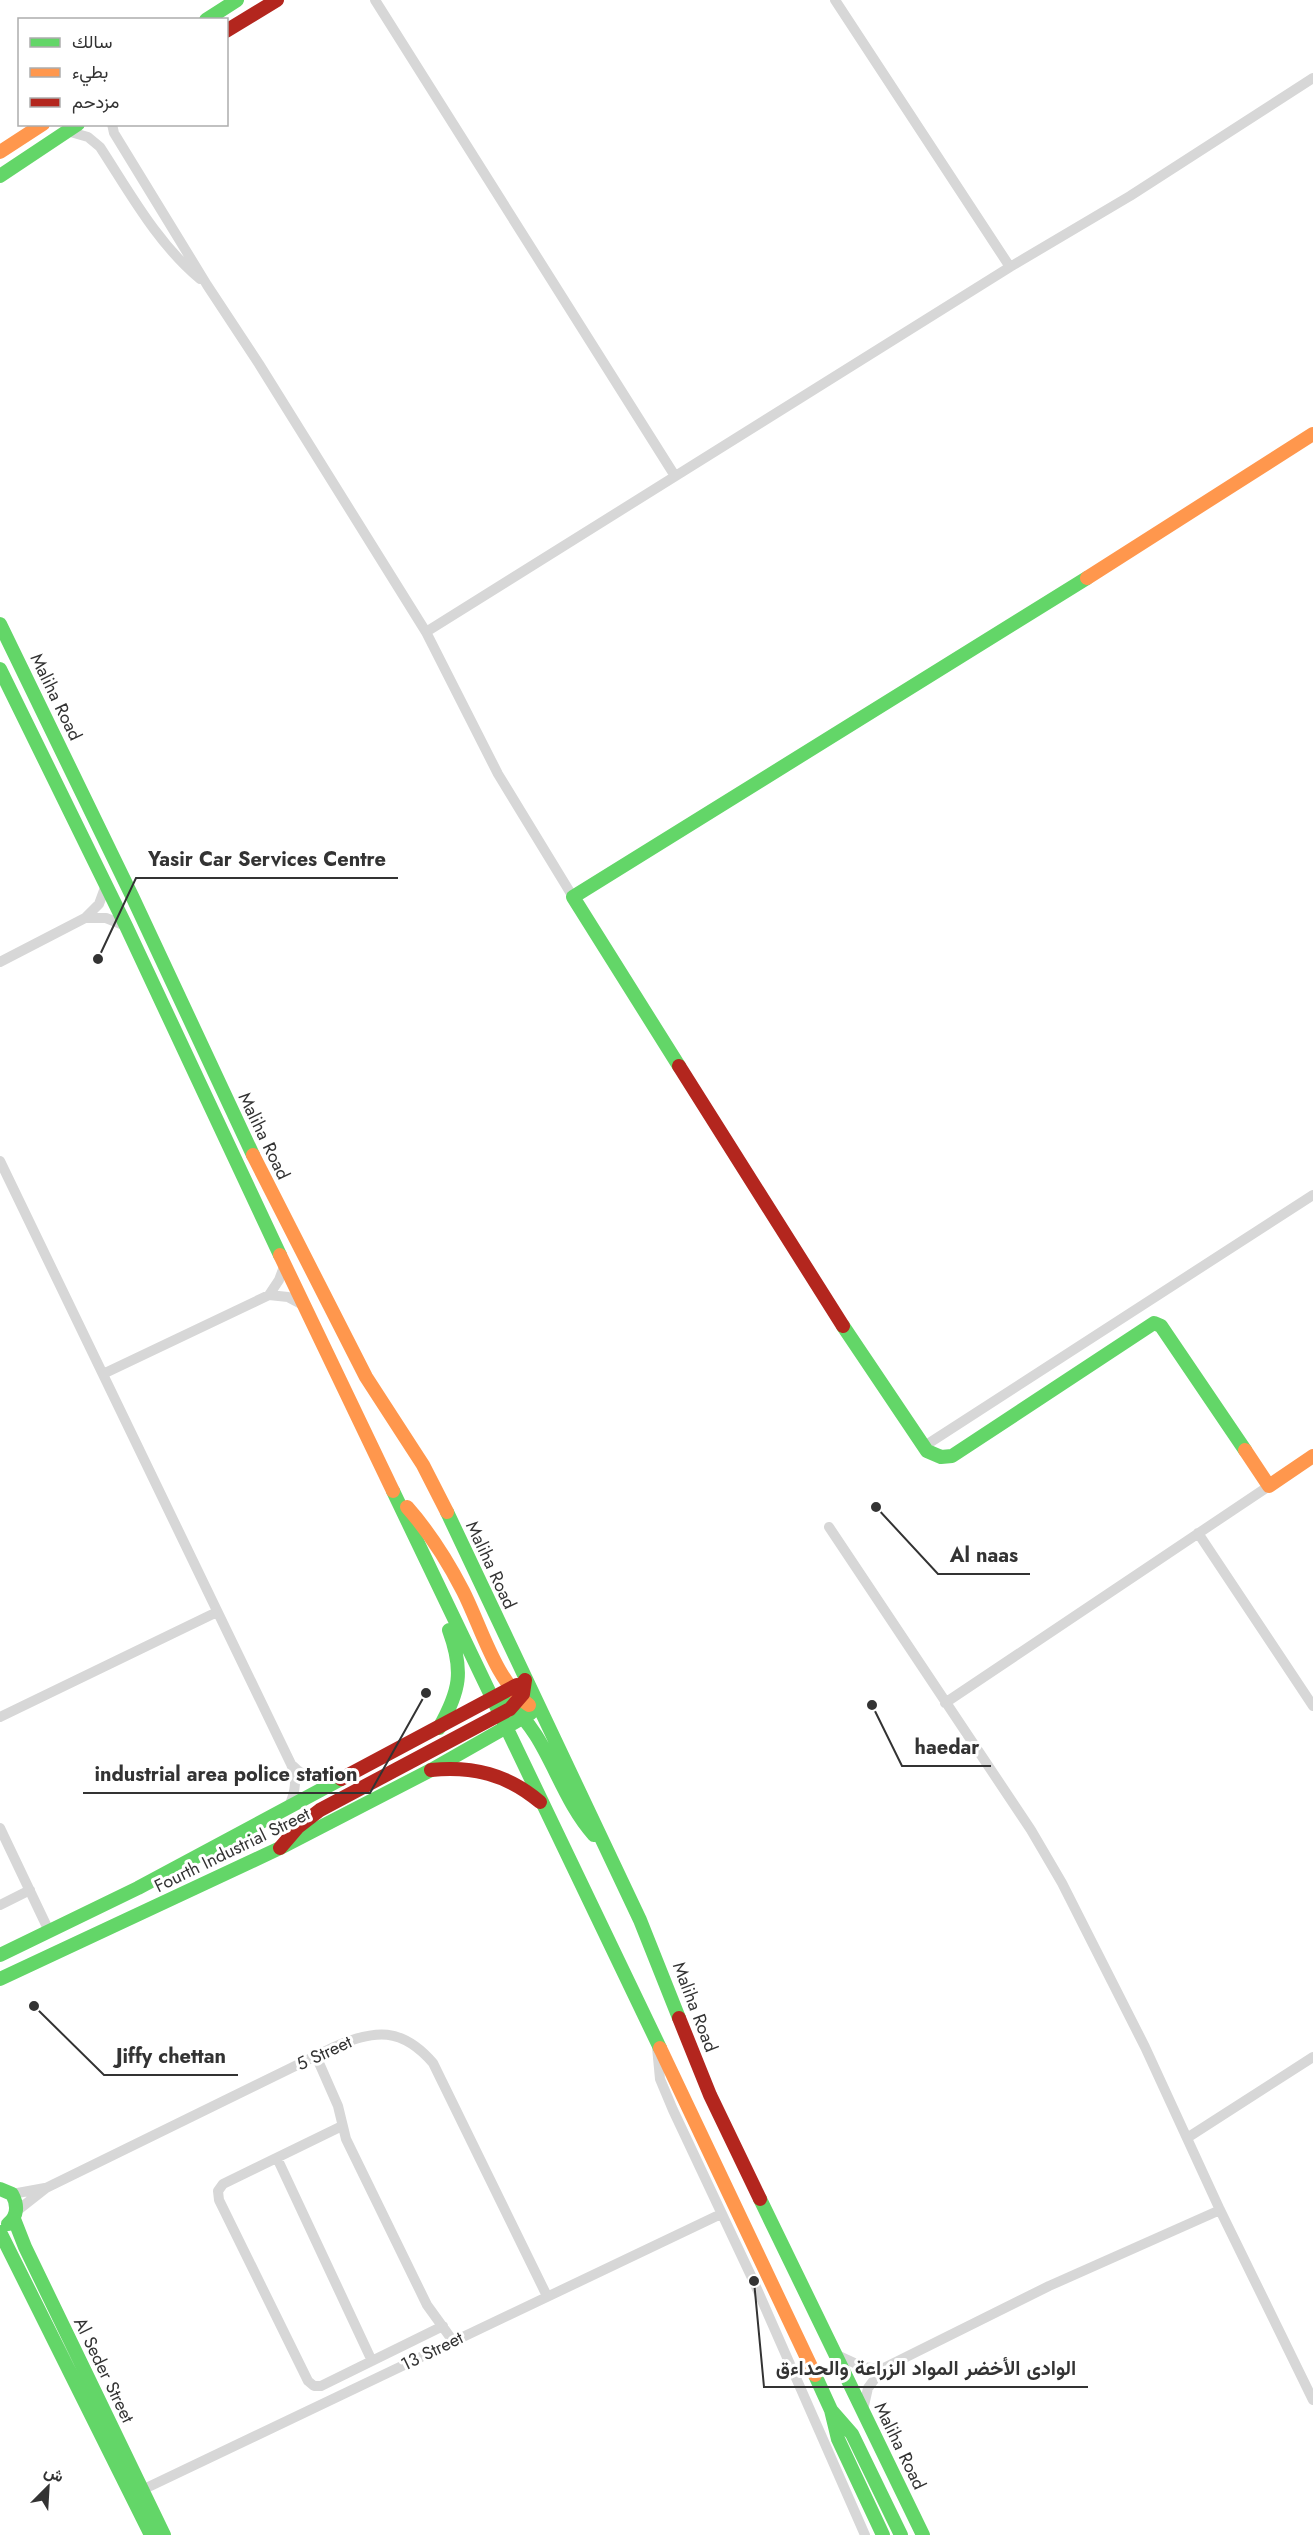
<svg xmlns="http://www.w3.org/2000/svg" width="1313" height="2535" viewBox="0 0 1313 2535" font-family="Jost,Vazirmatn,sans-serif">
<rect width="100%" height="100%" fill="#fff"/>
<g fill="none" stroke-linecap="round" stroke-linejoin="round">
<path stroke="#d7d7d7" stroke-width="10" d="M375,0l300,476
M835,0l175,267
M112,124l2,9 93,152 52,79 167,268 72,142 75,123
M67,131l21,6 12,10c30,46 57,96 100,132
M426,632l584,-365 120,-71 183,-118
M86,918h20l20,8
M0,962l85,-44 14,-14 7,-19
M0,1161l291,603c6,15 5,27 -2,42
M269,1295l19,2 17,9
M103,1374l166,-79 10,-15 6,-16
M923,1447l390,-252
M829,1527l202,303 31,53 83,164 75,163 93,190
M1198,1533l115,173
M945,1703l324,-217
M0,1717l217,-105
M293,1766c14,15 27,13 46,13
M0,1828l49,103
M0,1905l30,-15
M657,2047l3,32 13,31 80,170 112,255
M316,2056l22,50 8,33 81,166 26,36
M342,2126l-119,58 -5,7 1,9 89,181 6,5h7l122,-60
M1187,2138l126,-81
M277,2158l95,203
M12,2194l33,-6
M18,2210l28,-22 288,-141c41,-18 68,-20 99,16l114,233
M837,2355l26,12 19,2
M863,2410l5,-22 14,-19 167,-83 171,-76
M142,2490l579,-276"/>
<path stroke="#63d668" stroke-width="14" d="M206,20l31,-20
M0,176l78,-52
M0,624l132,272 121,259
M0,669l126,257 154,329
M679,1066l-106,-169 514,-319
M843,1326l84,125 14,6 11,-1 202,-133 7,3 84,124
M393,1491l267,557
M447,1512l193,408 39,98
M508,1703c41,33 50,92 86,132
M439,1728c21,-37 25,-57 10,-98
M0,1955l138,-67 203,-109
M0,1979l280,-131 151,-78 100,-57
M0,2189l12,5c6,11 6,22 -4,30
M760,2199l163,336
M14,2219l11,28 139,288
M0,2232l151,303
M815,2375l16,35 7,29 45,96
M831,2410l21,24 49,101"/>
<path stroke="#ff974d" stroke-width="14" d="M0,152l43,-28
M1087,578l226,-144
M253,1155l113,222 57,88 24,47
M280,1255l113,236
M1245,1450l24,36 44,-30
M407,1507c23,26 40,53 56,84 18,35 33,92 66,114
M660,2048l155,327"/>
<path stroke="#b3261e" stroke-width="14" d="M226,31l51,-31
M679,1066l164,260
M431,1770c42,-4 76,4 109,32
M341,1779l176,-94
M280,1848l18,-21 22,-17 190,-101 13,-15 2,-14
M679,2018l31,77 50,104"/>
</g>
<g text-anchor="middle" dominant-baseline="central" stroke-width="6" stroke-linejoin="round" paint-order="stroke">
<g font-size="18" fill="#333" stroke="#fff">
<text transform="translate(56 697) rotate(64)">Maliha Road</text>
<text transform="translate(264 1136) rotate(64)">Maliha Road</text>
<text transform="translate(491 1565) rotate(65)">Maliha Road</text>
<text transform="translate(232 1850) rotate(-26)">Fourth Industrial Street</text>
<text transform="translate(695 2007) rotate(69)">Maliha Road</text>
<text transform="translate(324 2053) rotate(-25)">5 Street</text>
<text transform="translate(432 2351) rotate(-26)">13 Street</text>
<text transform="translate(104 2370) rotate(64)">Al Seder Street</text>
<text transform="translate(900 2446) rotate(64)">Maliha Road</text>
</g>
</g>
<path fill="none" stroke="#333" stroke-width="2" d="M98 959L136 878H398M876 1507L938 1574H1030M872 1705L902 1766H991M426 1693L370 1793H83M34 2006L104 2075H238M754 2281L764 2387H1088"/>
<g fill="#333" stroke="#fff" stroke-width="2">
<circle cx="98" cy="959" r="6"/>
<circle cx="876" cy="1507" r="6"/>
<circle cx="872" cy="1705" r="6"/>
<circle cx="426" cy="1693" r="6"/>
<circle cx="34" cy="2006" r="6"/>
<circle cx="754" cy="2281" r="6"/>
</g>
<g font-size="20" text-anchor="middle" font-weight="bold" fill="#333" stroke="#fff" stroke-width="6" stroke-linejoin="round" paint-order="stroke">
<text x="267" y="866">Yasir Car Services Centre</text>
<text x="984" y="1562">Al naas</text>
<text x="947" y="1754">haedar</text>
<text x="226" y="1781">industrial area police station</text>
<text x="171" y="2063">Jiffy chettan</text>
<text x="926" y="2375">الوادى الأخضر المواد الزراعة والحداءق</text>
</g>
<rect x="18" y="18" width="210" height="108" fill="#ffffff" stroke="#adadad" stroke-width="1.5"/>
<rect x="30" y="38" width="30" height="9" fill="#63d668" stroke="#adadad" stroke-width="1.5"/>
<text x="72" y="48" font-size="18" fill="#333333">سالك</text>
<rect x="30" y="68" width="30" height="9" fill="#ff974d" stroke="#adadad" stroke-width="1.5"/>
<text x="72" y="78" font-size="18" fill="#333333">بطيء</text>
<rect x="30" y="98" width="30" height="9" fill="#b3261e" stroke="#adadad" stroke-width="1.5"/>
<text x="72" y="108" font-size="18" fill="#333333">مزدحم</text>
<g transform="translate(48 2487) rotate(24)" stroke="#ffffff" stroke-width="4.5" paint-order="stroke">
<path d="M0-4.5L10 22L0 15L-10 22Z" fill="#333333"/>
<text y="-9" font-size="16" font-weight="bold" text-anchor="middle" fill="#333333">ش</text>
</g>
</svg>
